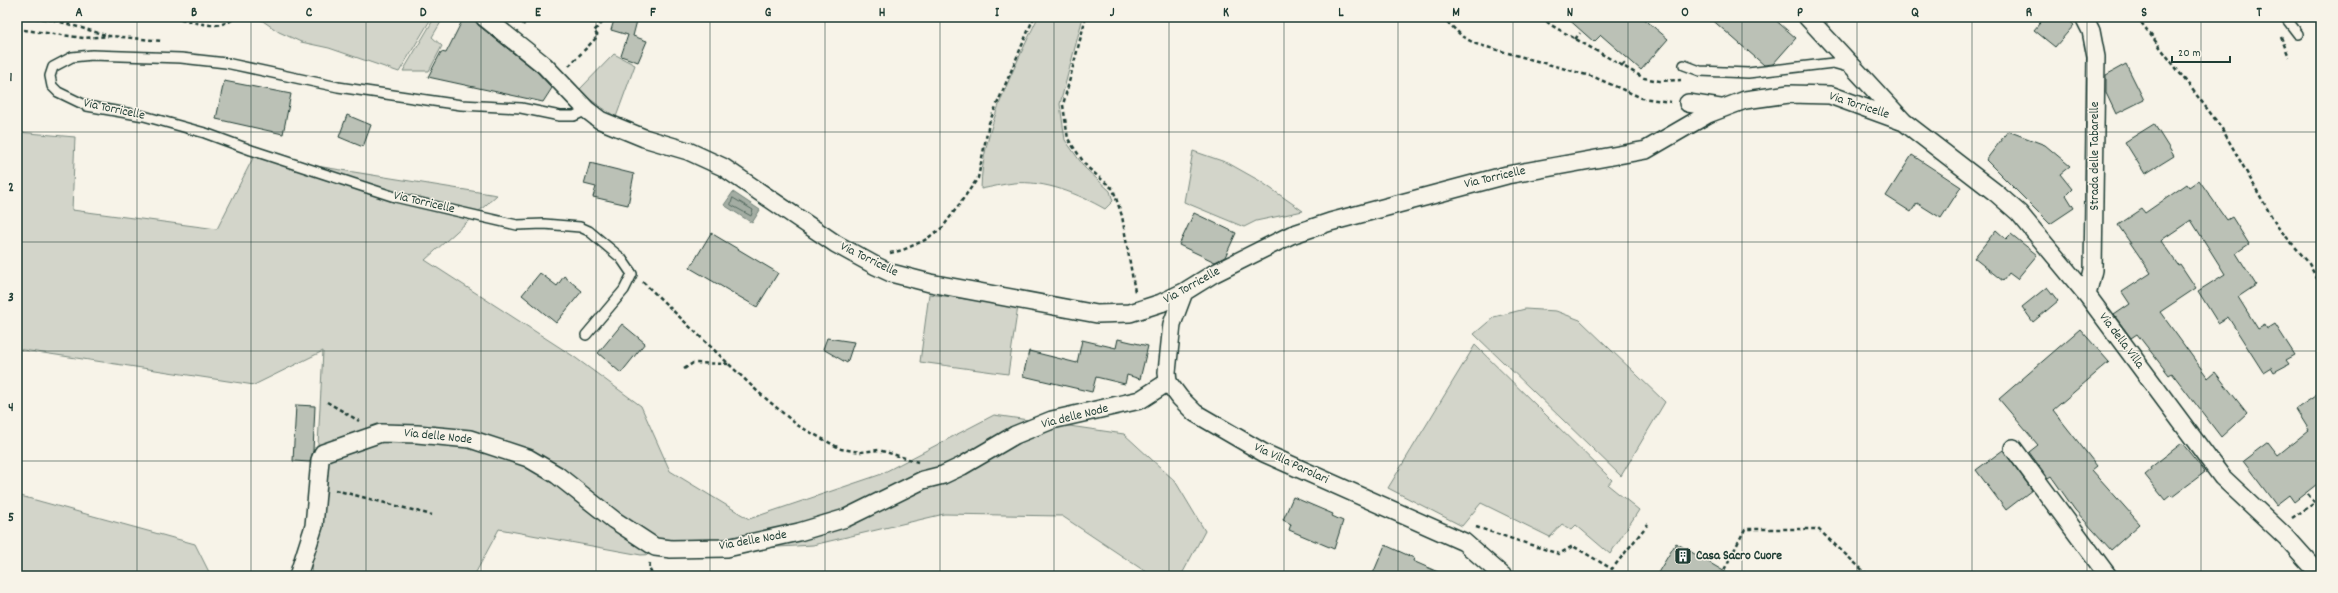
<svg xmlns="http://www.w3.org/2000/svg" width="2338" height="593" viewBox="0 0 2338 593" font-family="Dekko,sans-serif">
<rect width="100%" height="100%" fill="#f7f3e8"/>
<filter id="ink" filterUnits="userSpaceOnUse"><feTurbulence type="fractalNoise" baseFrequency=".025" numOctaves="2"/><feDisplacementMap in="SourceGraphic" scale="8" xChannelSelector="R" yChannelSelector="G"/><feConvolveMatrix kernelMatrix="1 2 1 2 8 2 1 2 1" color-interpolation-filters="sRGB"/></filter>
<g filter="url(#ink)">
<path fill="#d3d5ca" stroke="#79897f" d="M257,17h175l-33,55 -70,-24 -28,-6 -22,-10z
M435,17h9l-12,20 10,9 -13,25h-26z
M1038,17h45l-23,87 5,36 20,28 25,23 3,10 -8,8c-26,-15 -61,-29 -91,-26 -11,1 -22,4 -33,6 1,-60 32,-118 57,-172z
M614,54l21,11 -19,52 -28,-19 -8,-9z
M17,132l58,5 -3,73 145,19 37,-73 243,39 -72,65 148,96 68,50 29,65 79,48 130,-44 115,-60 130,19 51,47 30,50 -24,45h-29l-90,-60 -118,-2 -131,31 -172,10 -142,-26 -25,47h-163l12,-225 -69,34 -237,-36z
M1193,151l35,12 32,18 43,30 -47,10 -12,6 -60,-25z
M929,294l89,12 -10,68 -88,-12z
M1525,309l31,2 24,9 85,82 -44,74 -147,-142 20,-17z
M1475,345l137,135 -4,5 31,25 -29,44 -34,-29 -5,5 -9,-6 -12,13 -69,-34 -19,23 -74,-38z
M17,495l178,49 16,32h-183l-11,-3z"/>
<path fill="#a4ada3" stroke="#6f8077" d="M733,192l27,18 -8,13 -28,-18z"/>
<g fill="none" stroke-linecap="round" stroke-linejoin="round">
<path stroke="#546a60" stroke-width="1" d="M733,198l20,12 -2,6 -20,-11z"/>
</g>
<path fill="#bbc1b6" stroke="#1f3d34" d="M464,17h10l4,8 59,47 15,16 -9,14 -115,-25 13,-25 5,1z
M615,17h23l-5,19 14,5 -9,21 -17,-6 7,-21 -17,-5z
M1566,17h76l26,22 -27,31 -40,-35 -7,7z
M1709,17h63l24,21 -23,26 -9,1z
M2045,17h20l9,8 -19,22 -21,-17z
M2126,64l18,36 -28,14 -10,-21v-18z
M224,81l67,13 -8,40 -67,-15z
M347,115l24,10 -8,22 -24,-10z
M2154,124l20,32 -29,18 -20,-32z
M2008,131l37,14 25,21 -10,8 12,15 -6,6 8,13 -24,16 -64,-64z
M1912,155l49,32 -20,31 -24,-15 -6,9 -25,-16z
M590,163l44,11 -6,31 -35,-8 3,-10 -12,-3z
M2199,180l28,40 5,-3 17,27 -13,9 20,32 -18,12 20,32 7,-4 2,4 8,-5 20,31 -9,5 3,4 -15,8 -3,-5 -8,5 -35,-55 -10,6 -20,-32 27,-17 -34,-54 -28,19 -2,2 17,24 2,-1 16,24 -36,24 48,66 7,-6 32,41 -26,24 -49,-64 -3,2 -32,-41 -6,4 -17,-23 16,-11 -8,-12 29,-19 -33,-48 24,-16 3,4 42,-29 2,3z
M1194,213l42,20 -11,24 -10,5 -36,-17z
M1996,230l10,9 5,-5 26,21 -20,24 -8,-6 -6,8 -29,-23z
M711,233l67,40 -21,34 -67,-39z
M540,273l17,13 7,-10 18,15 -26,32 -34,-28z
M2047,287l11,14 -25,21 -11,-15z
M622,324l23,19 -24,30 -23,-20z
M2080,329l29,33 -56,48 44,56 -5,4 48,54 -29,26 -36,-40 -24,-34 -3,2 -19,-26 9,-7 -39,-46z
M827,338l27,4 -7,21 -24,-14z
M1118,339l30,7 -8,33 -13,-4 -2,9 -29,-7 -4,15 -69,-16 6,-25 48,12 5,-23 34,8z
M2321,392v89l-27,21 -5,-7 -13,10 -33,-44 25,-19 10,13 31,-25 -13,-21z
M296,405l19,1 -2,45 -3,11 -17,-1z
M2182,443l23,29 -33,25 -1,-2 -6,5 -20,-25 6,-5 -1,-2z
M2003,450l29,40 -26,20 -30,-40z
M1293,497l40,17 -1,2 11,5 -9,28 -45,-19 2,-6 -8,-4z
M1676,543l56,33h-76z
M1385,545l29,13 -1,3 34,15h-75z"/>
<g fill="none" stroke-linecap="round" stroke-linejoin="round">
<defs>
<path id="service" d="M2285,17l13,17
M1684,65l16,6 48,2 85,-10 18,5
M586,335l38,-45 8,-16 -11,-16 -32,-27 -9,-4 -36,-3 -27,1 -122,-28 -144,-47 -46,-17 -61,-17 -57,-10 -29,-14 -6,-6 -2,-10 3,-9 19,-10 20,-2 89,3 45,5 112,24 123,18 60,3 39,8h14l13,-6"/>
<path id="minor" d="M484,17l60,48 43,45 13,10 44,18 44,13 35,16 113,77 40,22 15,7 39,10 167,31 33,-1 31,-10 23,-11 29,-18 78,-39 39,-13 177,-47 139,-25 62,-36 37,-14 44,-6 41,1 74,27
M1807,17l97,105 92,71 23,20 68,82 135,182 65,61 34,38
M2084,17l7,14 5,26 -3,213 -6,25
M1688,103l32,5
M1184,292l-12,32 -5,48 1,10 12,16 15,15 69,40 200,89 39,34
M2013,448l95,128
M298,576l16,-50 6,-66 3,-7 58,-20 36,1 53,5 58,19 29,17 57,45 41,27 16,2 56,-1 72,-16 47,-14 77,-38 20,-5 19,-9 53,-31 37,-15 88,-20 28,-18"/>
</defs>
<use href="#service" stroke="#1f3d34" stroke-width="12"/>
<use href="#minor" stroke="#1f3d34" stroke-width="20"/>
<path stroke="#1f3d34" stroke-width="2.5" stroke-dasharray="4 3" stroke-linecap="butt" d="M28,17l26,3 10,-3
M174,17c20,5 45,15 62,0
M1086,17l-23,88 5,34 19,28 26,22 9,27 13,76
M1442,17l21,20 13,7 118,33 48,21 29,4
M1541,17l10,8 93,53 15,3 22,-1
M2137,17l84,110 56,99 31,36 13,24
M54,20l55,16
M523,25l5,-8
M17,29l67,9 28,-2 50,5
M2281,37l8,20
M1575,39l5,-6
M569,66l29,-30 -4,-5 14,-14
M1622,66l4,-5
M890,253l13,-3 22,-10 18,-13 35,-49 11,-55 45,-106
M643,282l114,109 40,34 44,24 20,3 18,-2 39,12
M684,369l9,-6 36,1
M327,402l32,19
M335,490l97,25
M2292,518l23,-15 -9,-11
M1476,527l83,27 14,-8 39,23 36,-45
M650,563l-1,5 4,8
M1721,576l24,-47h73l51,47"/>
<use href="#service" stroke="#f7f3e8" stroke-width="9"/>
<use href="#minor" stroke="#f7f3e8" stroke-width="17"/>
</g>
</g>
<path fill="none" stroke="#1f3d34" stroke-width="1" stroke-opacity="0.55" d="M137,17v559M251,17v559M366,17v559M481,17v559M596,17v559M710,17v559M825,17v559M940,17v559M1054,17v559M1169,17v559M1284,17v559M1398,17v559M1513,17v559M1628,17v559M1742,17v559M1857,17v559M1972,17v559M2087,17v559M2201,17v559M17,132h2304M17,242h2304M17,351h2304M17,461h2304"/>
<defs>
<symbol id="building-square" viewBox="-11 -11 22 22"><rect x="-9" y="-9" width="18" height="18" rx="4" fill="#1f3d34" stroke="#f7f3e8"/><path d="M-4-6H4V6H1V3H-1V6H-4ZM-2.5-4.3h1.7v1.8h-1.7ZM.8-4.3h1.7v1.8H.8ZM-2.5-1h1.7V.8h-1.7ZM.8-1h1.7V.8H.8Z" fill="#fff"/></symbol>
</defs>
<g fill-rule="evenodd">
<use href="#building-square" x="1673" y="546" width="20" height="20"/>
</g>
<g text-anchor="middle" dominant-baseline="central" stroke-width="3" stroke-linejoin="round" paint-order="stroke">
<g font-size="13" fill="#1f3d34" stroke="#f7f3e8">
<text transform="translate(1859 106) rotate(18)">Via Torricelle</text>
<text transform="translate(114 110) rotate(12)">Via Torricelle</text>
<text transform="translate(2095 156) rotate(-90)">Strada delle Tabarelle</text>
<text transform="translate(1495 178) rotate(-13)">Via Torricelle</text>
<text transform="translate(424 203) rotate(13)">Via Torricelle</text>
<text transform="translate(869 260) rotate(26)">Via Torricelle</text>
<text transform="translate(1192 286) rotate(-29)">Via Torricelle</text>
<text transform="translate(2121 341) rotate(53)">Via della Villa</text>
<text transform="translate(1075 417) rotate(-14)">Via delle Node</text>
<text transform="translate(438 437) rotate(6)">Via delle Node</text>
<text transform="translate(1291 464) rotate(25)">Via Villa Parolari</text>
<text transform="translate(753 541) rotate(-10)">Via delle Node</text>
</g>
<g font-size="13" font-weight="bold" fill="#1f3d34" stroke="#f7f3e8" text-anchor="start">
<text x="1696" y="556">Casa Sacro Cuore</text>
</g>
</g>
<rect width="2338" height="593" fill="none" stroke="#f7f3e8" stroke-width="44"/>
<path d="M2172 56v6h58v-6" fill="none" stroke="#1f3d34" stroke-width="2"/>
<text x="2178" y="56" font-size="12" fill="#1f3d34" stroke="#f7f3e8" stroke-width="3" paint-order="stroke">20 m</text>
<rect x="22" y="22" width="2294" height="549" fill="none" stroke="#1f3d34" stroke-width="1.5"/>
<g font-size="13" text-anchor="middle" font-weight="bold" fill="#1f3d34">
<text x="79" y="16">A</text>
<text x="194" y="16">B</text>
<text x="309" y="16">C</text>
<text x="423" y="16">D</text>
<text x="538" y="16">E</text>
<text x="653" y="16">F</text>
<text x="768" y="16">G</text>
<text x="882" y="16">H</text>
<text x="997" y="16">I</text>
<text x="1112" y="16">J</text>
<text x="1226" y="16">K</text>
<text x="1341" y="16">L</text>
<text x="1456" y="16">M</text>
<text x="1570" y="16">N</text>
<text x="1685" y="16">O</text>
<text x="1800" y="16">P</text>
<text x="1915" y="16">Q</text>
<text x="2029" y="16">R</text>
<text x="2144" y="16">S</text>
<text x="2259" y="16">T</text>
<text x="11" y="81">1</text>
<text x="11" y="191">2</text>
<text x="11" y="301">3</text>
<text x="11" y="411">4</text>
<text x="11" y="521">5</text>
</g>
</svg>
